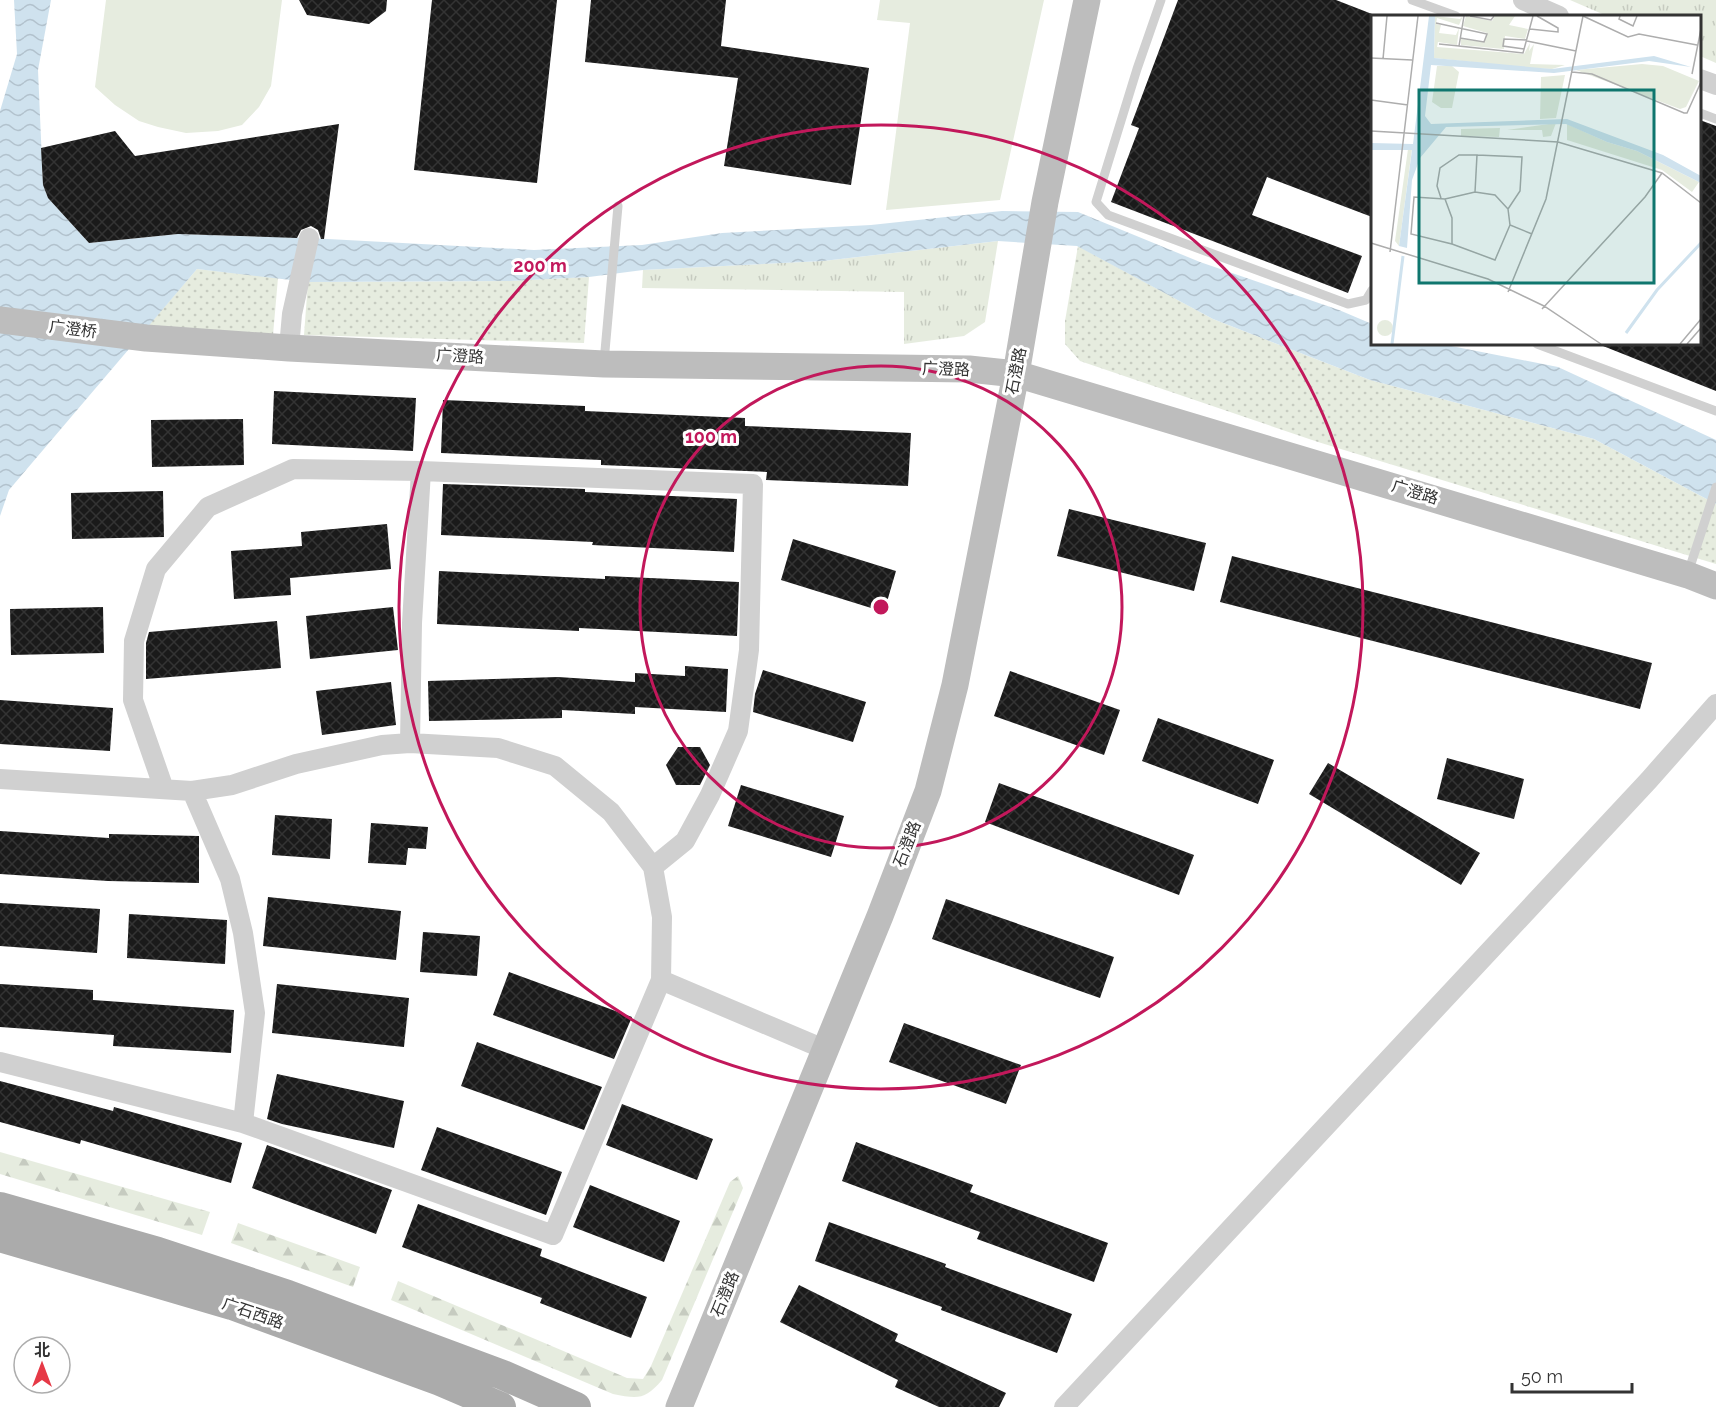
<svg xmlns="http://www.w3.org/2000/svg" width="1716" height="1407" viewBox="0 0 1716 1407" font-family="Raleway,'Noto Sans SC',sans-serif">
<defs>
<pattern id="grass-dots" width="8" height="8" patternUnits="userSpaceOnUse" patternTransform="scale(1.5)"><rect width="8" height="8" fill="#e6ecdf"/><path d="M2 2h.1M6 6h.1" fill="none" stroke="#c6cbc0" stroke-width="1.8" stroke-linecap="round"/></pattern>
<pattern id="forest-firs" width="22" height="20" patternUnits="userSpaceOnUse" patternTransform="scale(1.5)"><rect width="22" height="20" fill="#e6ecdf"/><path d="M5 1l3.5 6h-7zM16 11l3.5 6h-7z" fill="#c6cbc0"/></pattern>
<pattern id="park-tufts" width="24" height="20" patternUnits="userSpaceOnUse" patternTransform="scale(1.5)"><rect width="24" height="20" fill="#e6ecdf"/><path d="M3 7l-1-3M5 7V3M7 7l1-3M15 17l-1-3M17 17v-4M19 17l1-3" fill="none" stroke="#c6cbc0"/></pattern>
<pattern id="water-waves" width="16" height="10" patternUnits="userSpaceOnUse" patternTransform="scale(1.5)"><rect width="16" height="10" fill="#cfe2ee"/><path d="M0 5q4-4 8 0t8 0" fill="none" stroke="#b2c2cd"/></pattern>
<pattern id="building-cross-hatch" width="8" height="8" patternUnits="userSpaceOnUse" patternTransform="scale(1.5)"><rect width="8" height="8" fill="#1a1a1a"/><path d="M0 0l8 8M0 8l8-8" fill="none" stroke="#333"/></pattern>
</defs>
<rect width="100%" height="100%" fill="#fff"/>
<path fill="url(#grass-dots)" d="M1078,246l135,73 157,61 224,59 122,65v60l-398,-122 -238,-81 -15,-17v-23z
M197,269l81,9 -5,57 -127,-7z
M589,277l-5,66 -280,-8 4,-53 202,-1z"/>
<path fill="url(#forest-firs)" d="M0,1152l210,60 -8,23 -202,-61z
M738,1176l5,12 -81,192c-17,20 -24,19 -49,14l-222,-94 7,-19 229,97 16,1 8,-13 79,-184z
M238,1223l122,44 -7,20 -122,-44z"/>
<path fill="url(#park-tufts)" d="M1570,0h146v63l-16,-7v-40h-93z
M998,241l-13,81 -21,14 -60,8v-52l-262,-4 1,-18 180,-9z"/>
<path fill="#e6ecdf" d="M106,0h176l-11,86 -12,21 -17,18 -24,6 -32,2 -28,-6 -19,-6 -24,-16 -20,-18z
M880,0h164l-44,200 -114,10 24,-187 -33,-3z"/>
<path fill="url(#water-waves)" d="M14,0h37l-13,70 5,115 5,13 41,45 89,-9 131,4 225,12 108,-5 80,-12 149,-8 131,-14 76,1 122,50 139,48 33,14v20h69l117,23 158,73v64l-122,-65 -224,-59 -157,-61 -136,-73 -79,-5 -175,20 -180,9 -54,7 -79,4 -202,1 -111,-13 -188,221 -9,26v-405l17,-57z"/>
<path fill="url(#building-cross-hatch)" d="M299,0h88l-1,11 -17,13 -62,-9z
M432,0h125l-20,183 -123,-13z
M591,0h135l-5,46 148,22 -18,117 -127,-19 14,-88 -153,-16z
M1178,0h158l36,14v203l-105,-40 -15,38 110,41 -14,37 -237,-91 28,-74 -8,-3z
M1700,120l16,6v265l-118,-47h102z
M339,124l-15,115h-3l-3,-9 -7,-4 -10,4 -4,8 -119,-4 -89,9 -41,-45 -5,-13 -2,-37 74,-17 20,25z
M274,391l142,7 -3,53 -141,-7z
M443,400l142,6v5l160,7v8l166,7 -3,53 -142,-6 1,-8 -166,-7v-5l-160,-7z
M243,419l1,46 -92,2 -1,-47z
M443,484l142,5v3l152,7 -3,53 -142,-7 1,-3 -152,-7z
M163,491l1,46 -92,2 -1,-46z
M1069,509l137,34 -12,48 -137,-35z
M387,524l4,45 -101,9 1,17 -57,4 -3,-48 71,-5 -1,-14z
M793,539l103,32 -12,41 -103,-32z
M1232,556l420,107 -12,46 -420,-107z
M439,571l166,8v-3l134,6 -2,54 -158,-8v3l-142,-7z
M103,607l1,46 -93,2 -1,-46z
M393,607l5,43 -88,9 -4,-43z
M277,621l4,47 -135,11v-36l3,-11z
M685,666l43,3 -2,43 -91,-5v7l-73,-4v8l-133,3 -1,-40 130,-4 77,5v-9l50,3z
M763,670l103,32 -13,40 -100,-30 2,-18z
M1010,671l110,39 -16,45 -110,-39z
M391,682l5,43 -74,10 -6,-44z
M0,700l113,8 -3,43 -110,-7z
M1158,718l116,42 -16,44 -116,-43z
M678,747h22l10,18 -10,20h-24l-10,-20z
M1447,758l77,21 -10,40 -77,-20z
M1328,763l152,90 -19,32 -152,-91z
M999,783l195,72 -15,40 -194,-73z
M741,785l103,31 -13,41 -103,-31z
M275,815l57,4 -2,40 -58,-4z
M371,823l57,4 -2,22 -18,-1 -2,17 -38,-2z
M0,831l109,7v-4l90,2v47l-91,-2 -108,-7z
M268,897l133,14 -5,49 -133,-14z
M946,899l168,58 -14,41 -168,-59z
M0,903l100,6 -3,44 -97,-7z
M129,914l98,6 -2,44 -98,-6z
M423,932l57,4 -3,40 -57,-4z
M509,972l123,45 -18,42 -121,-44z
M0,984l93,6v10l141,10 -3,43 -118,-7 1,-11 -114,-8z
M277,984l132,14 -5,49 -132,-14z
M904,1023l117,42 -15,39 -117,-42z
M477,1042l125,45 -18,43 -123,-44z
M277,1074l127,27 -10,47 -112,-24 -15,-5z
M0,1081l113,30 1,-4 128,36 -11,40 -150,-43 -1,4 -80,-22z
M622,1104l91,35 -16,41 -91,-35z
M437,1127l125,45 -16,43 -125,-45z
M856,1142l117,43 -3,7 138,51 -14,39 -117,-43 3,-7 -138,-51z
M267,1145l125,45 -16,44 -124,-46z
M590,1185l90,36 -16,41 -91,-35z
M418,1204l124,45 -2,7 107,41 -16,41 -91,-35 2,-5 -140,-51z
M829,1222l117,42 -1,3 127,47 -15,39 -116,-43 1,-3 -127,-46z
M799,1285l99,49 -3,7 111,52 -7,14h-60l-44,-20 3,-7 -118,-58z"/>
<g fill="none" stroke-linecap="round" stroke-linejoin="round">
<path stroke="#d0d0d0" stroke-width="9" d="M1161,0l-24,69 -41,133 12,13 240,89 18,-4 6,-10
M1412,0l44,16
M1700,113l16,6
M1537,344l179,67
M604,362l14,-156
M1688,573l28,-86"/>
<path stroke="#d0d0d0" stroke-width="20" d="M1523,0l36,16
M1700,79l16,6
M289,348l3,-34 17,-76
M421,471l332,13 -4,166 -11,81 -28,64 -25,46 -32,26
M0,779l192,12 40,-6 64,-21 86,-19 28,-2 88,5 57,18 56,46 42,55 9,50 -1,63 163,69
M164,789l-31,-89 1,-59 22,-72 52,-62 85,-38 128,2 -9,152 -2,120
M0,1062l243,61 12,-110 -12,-80 -13,-54 -38,-88
M243,1123l310,112 108,-255
M1064,1407l585,-627 67,-76"/>
<path stroke="#bdbdbd" stroke-width="27" d="M0,320l146,18 143,10 315,16 365,5 47,5 672,201 28,11
M679,1407l201,-491 48,-125 27,-106 61,-311 29,-172 42,-202"/>
<path stroke="#ababab" stroke-width="30" d="M0,1207l158,45 130,43 215,80 73,32
M0,1237l232,68 208,76 61,26"/>
</g>
<g fill="none" stroke="#c2185b" stroke-width="3">
<circle cx="881" cy="607" r="241"/>
<circle cx="881" cy="607" r="482"/>
</g>
<g text-anchor="middle" dominant-baseline="central" stroke-width="6" stroke-linejoin="round" paint-order="stroke">
<g font-size="16" fill="#333" stroke="#fff">
<text transform="translate(73 329) rotate(7)">广澄桥</text>
<text transform="translate(460 356) rotate(3)">广澄路</text>
<text transform="translate(946 369) rotate(2)">广澄路</text>
<text transform="translate(1016 371) rotate(-79)">石澄路</text>
<text transform="translate(1415 492) rotate(17)">广澄路</text>
<text transform="translate(907 844) rotate(-69)">石澄路</text>
<text transform="translate(725 1294) rotate(-68)">石澄路</text>
<text transform="translate(253 1313) rotate(19)">广石西路</text>
</g>
</g>
<g transform="translate(1371 15)">
<rect width="330" height="330" fill="#fff"/>
<path d="M64,1l25,3 3,-3 -4,9 -22,-7 -1,6 5,1 -2,8 17,2 3,-7 -2,17 -19,-3 -1,5 87,7 6,-11 -1,8 5,-7 -4,20 35,1 -13,4 -23,-1 -95,-10zM95,1l26,5 3,-5h20l-6,9 19,4 -3,10 -20,-3 -1,13 -43,-4v-6l23,3 3,-9 -24,-7zM196,109l40,18 30,9 62,31 -7,10 -30,-22 -95,-30zM129,113l-1,9 -38,-1v-7z" fill="#e6ecdf"/>
<path d="M271,49l21,2 36,15 -13,26 -6,2 -104,-39zM185,108l-5,13 -8,1 -1,-7h-35zM37,134h4l-13,97 -4,-5z" fill="#e6ecdf"/>
<path d="M66,51h15l7,6 -7,36h-11l-9,-6zM194,60l-9,43 -16,1 1,-42zM6 313a8 8 0 1 1 16 0a8 8 0 1 1-16 0Z" fill="#e6ecdf"/>
<path d="M58,1h6l-1,42 118,11 102,-13 37,11 -42,-6 -95,12 -123,-8 -6,51 6,8 136,-5 96,36 38,21v7l-64,-32 -30,-9 -41,-18 -120,3 -26,31 -8,22 -5,68 -8,-2 13,-96h-41v-7l42,1z" fill="#cfe2ee"/>
<path fill="none" stroke="#cfe2ee" stroke-width="3" d="M255,318l31,-43 44,-47M21,329l11,-88"/>
<path fill="none" stroke="#adadad" stroke-width="1.5" d="M93,1l-5,30 64,7 10,-37M99,1l21,4 3,-4M212,1l45,21 11,-3 58,11M249,1l-1,3 14,7 4,-10M65,8l51,11 -3,8 -24,-4M159,14l28,3v-4l-21,-12M156,26l49,10M68,29l20,2M153,34l-21,-3 1,-7 23,1M0,43l41,2M12,44l4,-43M201,57l20,2 92,39h3l14,-31M321,59l9,-45M0,85l37,5M0,116l187,11 104,31 39,30M106,140l45,2 -2,34 -12,18M70,183l-4,-12 3,-18 19,-13h18l-2,37M74,184l7,19v26l-41,-10 3,-37 31,2 30,-7 20,3 13,14 2,16 22,9M0,228l117,36 56,27 57,38M81,229l43,16 15,-35M19,237l28,-236M137,277l38,-93 37,-183M171,294l103,-112 17,-24M309,329l21,-25M316,329l14,-16"/>
<path fill="#0f766e" fill-opacity="0.15" stroke="#0f766e" stroke-width="3" d="M48,75h235v193h-235z"/>
<rect width="330" height="330" fill="none" stroke="#333" stroke-width="3"/>
</g>
<circle cx="881" cy="607" r="9" fill="#c2185b" stroke="#fff" stroke-width="3"/>
<g font-size="18" text-anchor="middle" font-weight="bold" fill="#c2185b" stroke="#fff" stroke-width="6" stroke-linejoin="round" paint-order="stroke">
<text x="540" y="272">200 m</text>
<text x="711" y="443">100 m</text>
</g>
<g transform="translate(42 1365)"><circle r="28" fill="#ffffff" stroke="#adadad" stroke-width="1.5"/>
<path d="M0-4.5L10 22L0 15L-10 22Z" fill="#e63946"/>
<text y="-9" font-size="16" font-weight="bold" text-anchor="middle" fill="#333333">北</text>
</g>
<path d="M1512 1383v9h120v-9" fill="none" stroke="#333333" stroke-width="3"/>
<text x="1521" y="1383" font-size="18" fill="#333333" stroke="#ffffff" stroke-width="4.5" paint-order="stroke">50 m</text>
</svg>
